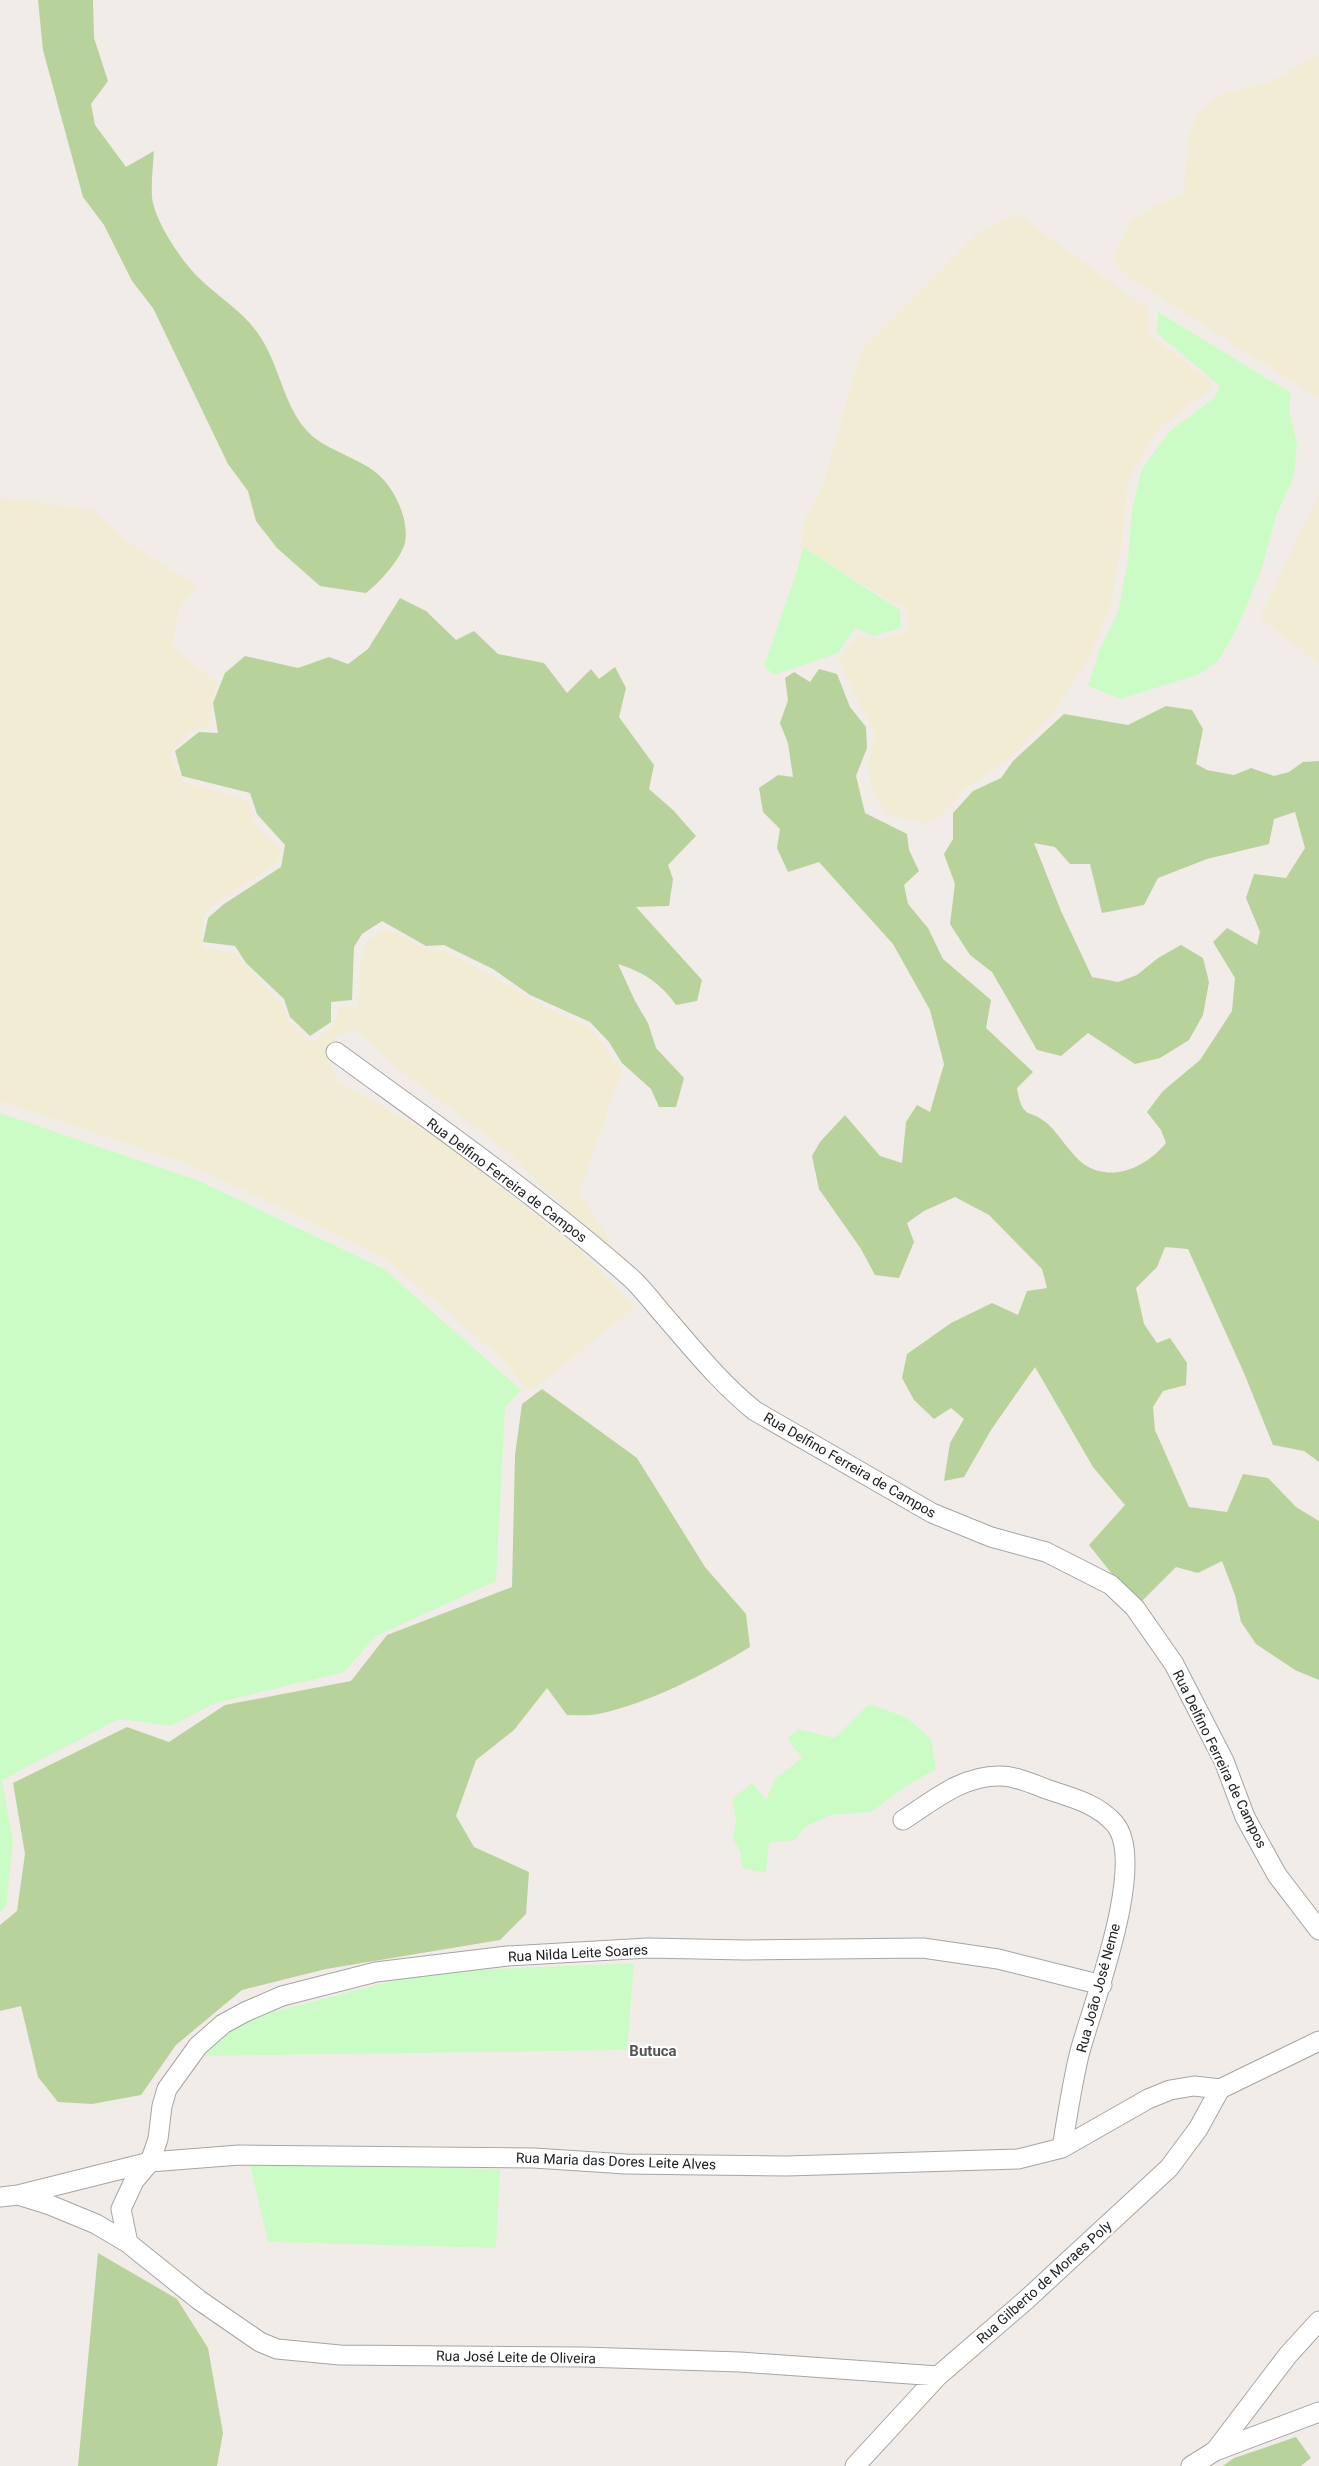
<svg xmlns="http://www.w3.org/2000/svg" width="1319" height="2466" viewBox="0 0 1319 2466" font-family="Roboto,sans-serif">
<rect width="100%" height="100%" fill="#f2ece8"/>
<path fill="#f1ecd3" d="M1319,55v344l-193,-124 -11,-12 2,-13 13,-28 20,-13 34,-16 4,-52 8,-25 27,-23 43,-9z
M1017,214l131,95 1,25 63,49 -3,7 -52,40 -29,49 -7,67 -11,63 -23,51 -32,51 -39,42 -50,35 -27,29 -13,7 -39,-10 -14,-20 -5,-26 8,-34 -16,-29 -22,-47 21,-22 21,3 27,-7 1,-21 -107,-64 4,-28 17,-30 39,-138 118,-119z
M1319,493v171l-59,-46z
M0,497l93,13 41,37 63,38 -18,24 -7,39 44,34 -7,44 -19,6 -21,23 14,27 64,19 9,25 23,23v12l-72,48 -6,20 2,18 32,7 47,51 7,17 22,21 23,-18 5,-18 19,1 3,-48 7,-20 17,-10 12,3 30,17 20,1 109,62 33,14 33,43 -43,123 33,51 -15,-3 -85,-86 -111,-84 -46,-41 -19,6 -8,25 10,20 104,60 141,112 52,54 -105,85 -28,-33 -117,-101 -191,-92 -194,-65z"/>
<path fill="#b7d29b" d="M38,0h55l1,38 14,43 -17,23 4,21 31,42 28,-16c-1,15 -3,31 -2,46 2,23 30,65 47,81 19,19 42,32 58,54 23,31 25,73 52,101 16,17 54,26 71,43 16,15 31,48 24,70 -6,16 -25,37 -38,47l-46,-7 -43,-38 -21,-27 -8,-30 -20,-27 -75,-156 -21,-27 -28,-56 -21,-28 -40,-147z
M400,598l26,13 30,29 18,-9 24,23 46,9 23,30 24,-24 8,10 16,-12 11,21 -7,29 35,48 -5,24 24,21 23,26 -28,29 5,14 -4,27 -33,1 66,73 -5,21 -21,4c-14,-21 -34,-34 -58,-41l17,37 13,22 8,25 28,30 -8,29h-17l-8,-18 -29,-26 -13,-21 -19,-20 -60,-27 -37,-26 -49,-24 -18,1 -44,-25 -20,13 -8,13 -2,53 -21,2v20l-21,14 -20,-19 -6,-18 -38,-36 -11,-17 -32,-4 5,-24 16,-14 57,-37 4,-22 -28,-31 -7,-21 -68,-17 -7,-25 24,-19 19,1 -5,-30 12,-30 20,-17 53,12 31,-11 19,7 20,-15z
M819,669l18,5 13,33 16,20 1,21 -11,28 9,37 42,21 2,16 10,21 -15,14 4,19 20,24 15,31 48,41 -5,28 47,44 -16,16c6,35 13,19 32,37 11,11 24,32 36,40 29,18 62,1 81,-22l-5,-13 -14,-18 16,-21 37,-31 32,-49 3,-33 -22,-36 14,-14 30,17 3,-13 -14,-34 8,-24 32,4 19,-30 -10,-36 -21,7 -5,25 -62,15 -49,19 -14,27 -42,8 -12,-49h-20l-15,-17 -21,-4 27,68 31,66 26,5 19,-7 21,-17 23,-13 22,13 6,24 -6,33 -14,25 -29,18 -25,6 -47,-31 -27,23 -24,-6 -45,-78 -22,-17 -20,-31 5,-40 -11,-30 9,-15v-26l20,-22 28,-13 12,-17 51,-47 64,11 38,-19 26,4 11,19 -7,35 11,6 27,5 17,-7 23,8 15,-4 14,-10 16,-1v701l-15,-11 -31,-6 -29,-72 -56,-124 -23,-2 -8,20 -21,21 8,36 13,19 13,-5 17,25 -1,22 -23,6 -10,16 2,23 34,77 38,5 16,-38 25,4 28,29 23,14v159l-24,-10 -39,-26 -15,-22 -6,-27 -13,-34 -24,12 -22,-6 -35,35 -25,-23 -27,-34 36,-40 -32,-38 -58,-100 -44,63 -27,47 -20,4 6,-38 14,-24 -13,-11 -17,11 -20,-19 -12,-22 5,-24 44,-31 41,-20 26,12 9,-24 20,-3 -5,-19 -53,-54 -34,-18 -31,14 -17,12 7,19 -15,36 -24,-3 -14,-26 -42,-60 -7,-33 8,-14 25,-27 35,41 22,7 4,-41 11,-17 13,7 14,-48 -14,-54 -37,-66 -74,-82 -31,10 -11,-24 3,-19 -17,-17 -4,-24 19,-13 15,2 -5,-34 -8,-20 8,-23 -3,-22 9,-6 16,10z
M542,1389l95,69 68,109 41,47 4,33c-43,26 -102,57 -152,67 -9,2 -21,1 -31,1l-20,-27 -33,42 -38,30 -20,56 18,31 55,25 -3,42 -26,26 -174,29 -84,21 -66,55 -35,50 -49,9 -34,-2 -20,-25 -17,-71 -21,5v-86l17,-14 8,-57 -12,-71 114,-56 42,15 56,-37 126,-24 36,-46 125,-48 3,-132 7,-51z
M98,2253l79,46 31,49 15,85 -6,33h-139z
M1296,2437l15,21 -10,8h-78l11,-8z"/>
<path fill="#ccfcc5" d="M1158,312l133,81 -2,17 8,35 -3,31 -17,37 -16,58 -25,59 -18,31 -18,13 -79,25 -33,-13 11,-35 19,-39 10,-51 4,-51 10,-41 28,-38 45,-34 5,-11 -63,-53z
M803,547l97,63 1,18 -27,8 -19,-8 -17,25 -64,22 -10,-9 33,-95z
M0,1113l197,67 187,89 137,121 -16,17 -9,174 -120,55 -32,36 -128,31 -45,23 -52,-7 -117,61 11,62 -7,65 -6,5z
M869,1704l37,13 25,22 5,30 -28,16 -37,27 -40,3 -25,11 -11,14 -26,3 -3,30 -24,-5 -2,-17 -7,-12 3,-20 -4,-20 20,-16 14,17 9,-21 27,-21 -15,-20 11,-9 37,9z
M634,1963l-7,87 -424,6 10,-18 32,-19 151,-39 74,-10z
M250,2164l250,5 -4,79 -228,-6z"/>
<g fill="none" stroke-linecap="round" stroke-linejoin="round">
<defs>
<path id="minor" d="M336,1052c100,73 202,144 295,226 11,10 20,22 30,34 30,34 58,70 94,99l177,102 59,24 55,15 65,33 24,23 39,56 50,97 21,56 32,58 42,55
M903,1820c31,-20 60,-45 98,-44 16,0 36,10 51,15 22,7 47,14 63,33 33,40 -24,184 -36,231 -7,30 -12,62 -17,93
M1220,2089l99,-48
M18,2195l32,10 46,19 32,19 71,57 61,42 17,7 63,6 243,2 157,5 198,14
M0,2197l18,-2 132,-33 89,-7 295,3 92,6 161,2 231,-7 44,-11 86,-49 22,-9 24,-4 26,3
M128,2243l-7,-34 13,-28 16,-19 8,-23 4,-33 5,-17 31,-43 25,-22 22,-12 37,-16 94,-24 131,-16 141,-8 97,2 178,-2 75,11 104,26
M1215,2451l73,-96 31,-34
M855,2466l83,-90 88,-76 143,-132 29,-39 22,-40
M1191,2466l24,-15 104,-39"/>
</defs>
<use href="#minor" stroke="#a5a5a5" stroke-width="21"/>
<use href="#minor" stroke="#fff" stroke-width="19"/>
</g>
<g text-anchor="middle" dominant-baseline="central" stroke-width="4.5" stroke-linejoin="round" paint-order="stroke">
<g font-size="14" fill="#212121" stroke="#fff">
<text transform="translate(507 1180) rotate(37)">Rua Delfino Ferreira de Campos</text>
<text transform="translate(850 1465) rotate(30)">Rua Delfino Ferreira de Campos</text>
<text transform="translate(1220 1759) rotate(64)">Rua Delfino Ferreira de Campos</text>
<text transform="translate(578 1953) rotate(-3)">Rua Nilda Leite Soares</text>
<text transform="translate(1098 1988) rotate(-75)">Rua João José Neme</text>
<text transform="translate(616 2161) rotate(2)">Rua Maria das Dores Leite Alves</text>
<text transform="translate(1044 2282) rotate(-42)">Rua Gilberto de Moraes Poly</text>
<text transform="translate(516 2357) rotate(1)">Rua José Leite de Oliveira</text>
</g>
<g font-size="15" font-weight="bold" fill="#545454" stroke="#fff">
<text x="653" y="2051">Butuca</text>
</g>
</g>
</svg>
